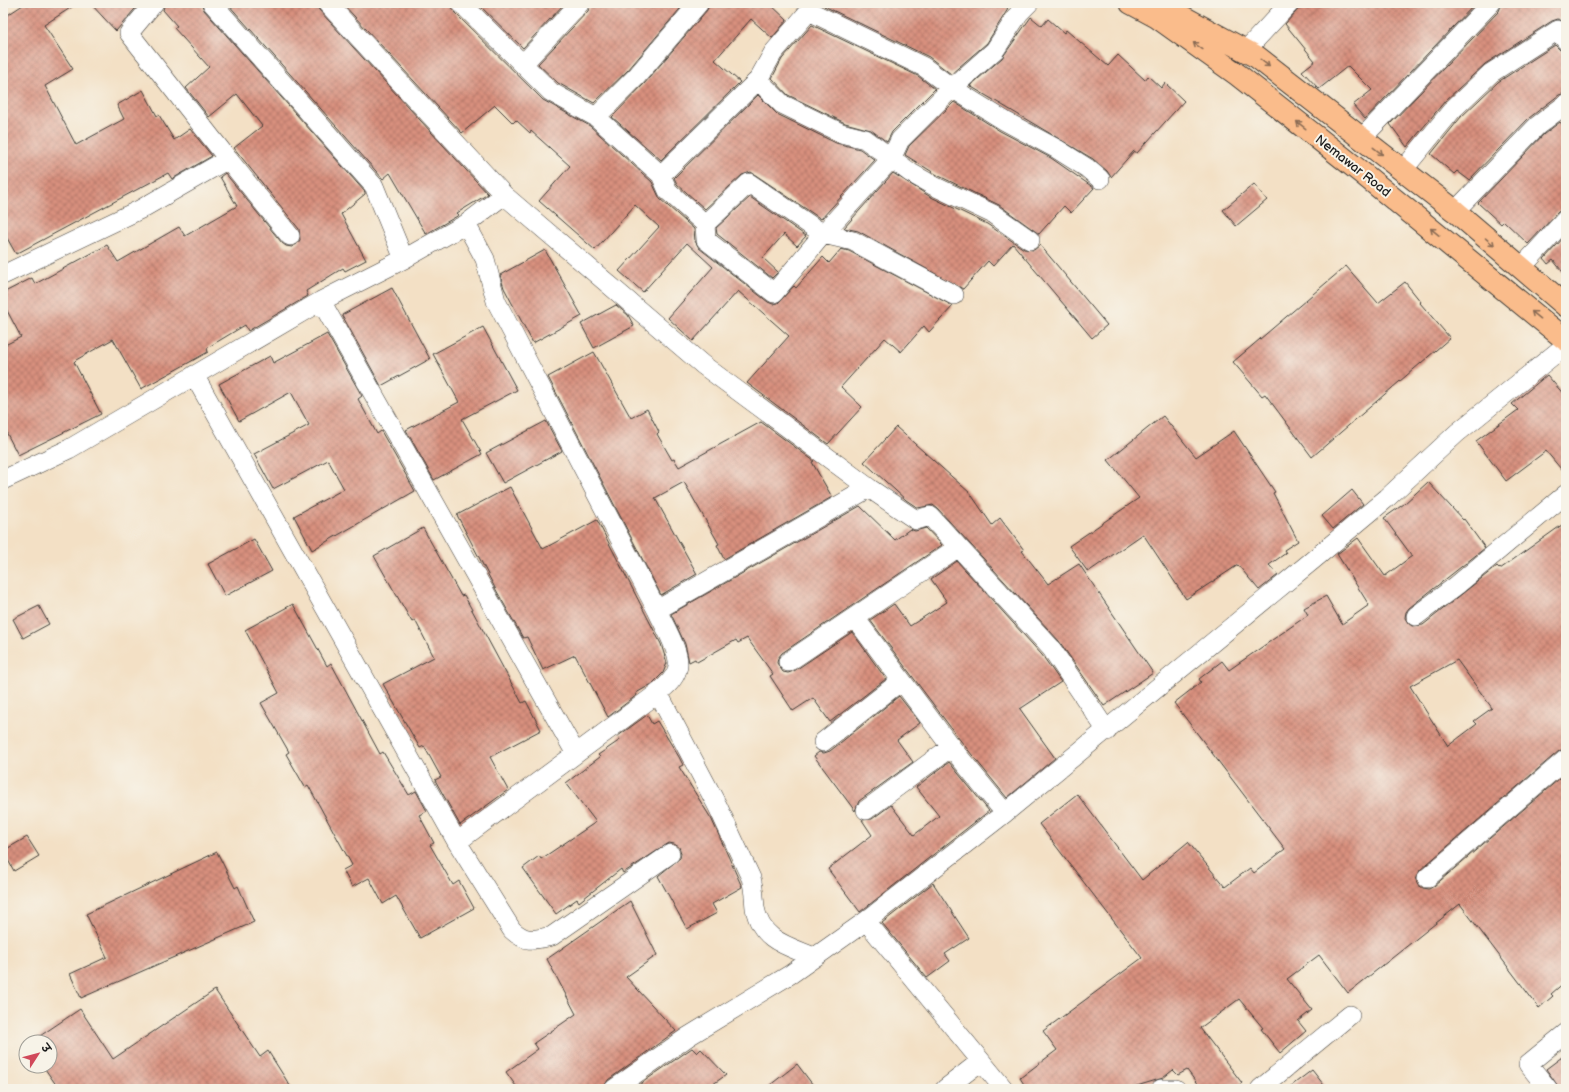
<svg xmlns="http://www.w3.org/2000/svg" width="1569" height="1092" viewBox="0 0 1569 1092" font-family="'Balsamiq Sans','Playpen Sans Deva',sans-serif">
<defs>
<pattern id="building-cross-hatch" width="8" height="8" patternUnits="userSpaceOnUse"><rect width="8" height="8" fill="#d8907e"/><path d="M0 0l8 8M0 8l8-8" fill="none" stroke="#ae7566"/></pattern>
</defs>
<rect width="100%" height="100%" fill="#f7f3e8"/>
<filter id="ink" filterUnits="userSpaceOnUse"><feTurbulence type="fractalNoise" baseFrequency=".025" numOctaves="2"/><feDisplacementMap in="SourceGraphic" scale="8" xChannelSelector="R" yChannelSelector="G"/><feConvolveMatrix kernelMatrix="1 2 1 2 8 2 1 2 1" color-interpolation-filters="sRGB"/></filter>
<filter id="wash" filterUnits="userSpaceOnUse"><feTurbulence type="fractalNoise" baseFrequency=".012" numOctaves="4" result="noise"/><feDisplacementMap in="SourceGraphic" scale="16" xChannelSelector="R" yChannelSelector="G"/><feGaussianBlur stdDeviation="0.9" result="paint"/><feColorMatrix in="noise" values="0 0 0 0 0 0 0 0 0 0 0 0 0 0 0 0 0 1.4 0 .05"/><feComposite in="paint" operator="in"/></filter>
<g filter="url(#wash)">
<rect width="100%" height="100%" fill="#f3e0c5"/>
<g id="blocks">
<path fill="url(#building-cross-hatch)" fill-rule="evenodd" d="M26,3h52l-34,22 29,44 -28,17 31,59 48,-26 -7,-14 26,-15 14,26 2,-1 15,25 16,-11 22,27 -40,23 -4,-6 -152,81 -13,-23v-213z
M90,3h50l-24,28z
M165,3h36l3,7 161,182v2l-24,20 25,46 -21,11 -2,-3 -37,23 2,5 -60,35 -3,-6 -38,23 1,4 -67,37 -28,-50 -37,21 -2,2 27,52 -83,41 -15,-29v-80l18,-9 -18,-34v-10l29,-15 3,6 72,-39 11,17 61,-35 6,9 52,-30 -17,-29 5,-4 57,70 4,3 6,1 5,-3 3,-4 -1,-11 -65,-81 28,-22 -25,-32 -28,23 -23,-29 23,-21 -35,-39 3,-2 -14,-16z
M227,3h89l3,7 169,184 -31,19 2,2 -33,19 -36,-61 -7,6z
M342,3h108l3,8 90,89 47,26 62,56 8,17 34,30 1,12 4,7 69,54 5,2 5,-1 16,-17 2,2 27,-31 6,6 12,-14 8,2 104,55 -24,26 -5,-6 -23,26 -16,-14 -44,49 21,20 -34,37 -81,-61 42,-47 -51,-45 -45,50 -25,-23 45,-51 -26,-24 -44,49 -24,-21 40,-44 -24,-22 -40,45 -56,-49 31,-35 -39,-35 -1,2 -14,-13 -3,3 -18,-18 -33,28z
M477,3h88l-42,45z
M591,3h94l-57,67 -34,33 -36,-20 -20,-19 50,-53z
M710,3h59l18,17 -15,18 -21,-19 -36,41 25,22 -79,78 -49,-43 32,-33 63,-74z
M827,3h175l6,6 -21,34 -36,31 -22,-17 -105,-51z
M1304,3h172l-111,116 -12,-14 19,-15 -24,-24 -29,23 -17,-18 13,-10 -30,-37z
M1502,3h64v20l-8,-4 -6,2 -67,43 -40,37 -38,46 -17,-23 109,-113z
M1031,17l11,9 6,-7 16,14 2,-3 42,36 10,-11 27,25 3,-4 13,12 4,-5 19,18 -47,52 -3,-2 -23,26 -4,-6 -14,-12 -123,-73 32,-28z
M812,25l106,51 17,13 -43,43 -5,10 -16,-12 -26,-7 -57,-28 -16,-17 10,-19z
M1555,45l6,6 5,1v41l-7,2 -30,23 -60,62 -12,-9 -3,3 -23,-20 30,-37 37,-35z
M758,95l19,19 59,29 24,6 15,11 -54,59 -70,-47 -9,3 -37,34 -28,-25 -3,-6z
M954,102l46,29 51,27 43,30 -23,25 -7,-7 -25,28 -40,-29 -60,-29 -34,-21 4,-9z
M1560,122l6,7v79l-8,4 -30,32 -24,-23 -3,3 -23,-21 66,-69z
M893,173l36,23 58,28 37,25 10,1 6,-5 67,80 -15,13 -79,-94 -20,22 -5,-5 -25,28 -105,-58 -14,-3z
M1254,184l13,16 -31,26 -13,-16z
M750,197l56,39 -9,10 -13,-12 -21,24 15,14 -6,6 -55,-44 -1,-6z
M1566,235v41l-13,-16 -5,4 -4,-5z
M545,250l37,66 -49,27 -29,-55 -4,-13z
M1346,266l32,37 27,-21 16,20 -1,1 30,35 -138,119 -47,-63 -3,2 -29,-34z
M392,288l38,71 -49,27 -39,-71z
M616,305l12,10 6,11 -40,22 -13,-24z
M483,327l34,63 -55,29 20,35 -48,26 -28,-50 53,-28 -26,-48z
M327,334l35,62 -4,3 19,35 4,-3 34,60 -103,59 -18,-34 50,-27 -16,-29 -55,29 -19,-35 55,-29 -18,-33 -52,29 -20,-37 51,-28 3,7z
M594,352l37,66 16,-9 12,23 -2,2 15,26 2,-1 5,8 82,-45 53,39 -2,1 20,35 -108,62 -7,-14 2,-1 -35,-62 -29,16 42,76 -36,21 -113,-218z
M1547,375l19,22v78l-20,-24 -40,30 -30,-40 42,-31 -6,-6z
M1163,416l33,41 38,-26 41,61 -2,1 25,48 -14,9 2,3 -17,12 9,10 -19,15 -21,-25 -52,34 -43,-65 -55,38 -19,-26 70,-48 -31,-38z
M546,421l16,30 -59,32 -17,-30z
M896,427l74,66 22,32 8,-7 24,32 -2,1 26,33 31,-20 74,109 -49,33 -45,-65 -121,-132 -5,-4 -15,3 -12,-8 -42,-38z
M1428,482l35,38 1,-1 21,29 -76,60 -3,4 -1,6 3,5 4,3 11,-1 74,-59 3,3 66,-47v226l-7,3 -139,119 -4,10 2,5 5,3 6,1 5,-3 132,-113v208l-15,13 2,2 -14,12 -79,-104 -112,89 -29,-38 -32,24 25,31 -14,11 8,10 -26,22 -19,-24 2,-1 -24,-29 -39,29 42,55 -8,6h-33l-14,-19 -9,5 -5,-5 -10,8 -36,11h-100l-7,-11 37,-28 -14,-19 99,-73 -103,-134 38,-30 65,86 46,-38 37,45 25,-19 4,5 31,-24 -111,-146 27,-21 -2,-3 23,-18 7,9 79,-55 -4,-7 22,-12 16,28 27,-19 -32,-51 21,-16 27,38 27,-20 -28,-38 20,-14zM1457,660l35,48 -18,13 3,3 -29,22 -38,-60z
M510,487l33,62 54,-29 64,124 6,19 -4,10 -11,11 -16,9 1,2 -29,22 -33,-62 -32,15 -16,-33 -4,1 -28,-50 -38,-73z
M1352,490l11,14 -30,25 -11,-13z
M860,506l35,34 15,-11 5,2 11,-3 16,17 -160,108 -4,5 -1,5 6,9 5,1 6,-2 58,-39 34,47 -56,43 -17,-24 -20,13 -23,-35 3,-2 -26,-36 -9,5 -2,-3 -39,22 -2,-3 -6,3 -4,-18 -14,-30z
M423,528l38,68 3,-1 58,108 4,-2 15,29 -51,27 18,33 -48,35 -25,-45 6,-3 -17,-31 -4,2 -37,-64 51,-27 -19,-37 -3,2 -38,-66z
M254,539l18,32 -47,25 -17,-32z
M957,561l85,94 19,27 -41,27 35,49 -48,40 -47,-58 -90,-120 24,-16 16,22 37,-24 -16,-23z
M293,604l34,62 4,-3 49,91 3,-2 26,43 7,-4 11,20 -8,4 15,28 -4,2 23,40 6,-4 15,27 -54,30 -24,-42 -13,8 -14,-26 -17,9 -9,-17 9,-5 -44,-80 -3,2 -19,-33 3,-2 -28,-49 18,-10 -34,-63z
M39,606l10,18 -26,14 -10,-19z
M899,696l21,27 -23,17 16,22 -54,39 -4,10 -41,-55 5,-4 5,1 6,-2z
M647,715l5,9 5,-3 22,36 4,8 -4,2 33,53 30,67 -30,17 5,9 -30,16 -29,-53 22,-18 1,-5 -2,-6 -5,-3 -5,-1 -46,30 -2,-4 -42,33 -2,-3 -21,15 -33,-46 16,-12 2,3 55,-37 -30,-39 34,-26 -2,-2 22,-15 -2,-4z
M949,762l40,49 -129,101 -32,-43 44,-34 -10,-15 10,-1 19,-14 23,30 25,-19 -23,-29z
M27,837l12,19 -25,15 -11,-20z
M217,852l18,36 3,-2 16,36 -173,76 -11,-24 37,-17 -21,-43z
M933,883l36,55 -24,16 5,7 -23,17 -45,-55z
M630,901l27,54 -31,22 50,54 -68,49 -5,9h-85l-12,-17 32,-23 -4,-6 42,-29 -29,-55z
M215,990l45,67 8,-6 24,38h-233l-16,-23h7v-24h-19l49,-33 33,50z
M692,1048l5,5 4,-4 25,26 -20,14h-73z
M1566,1054v35h-6l-14,-20z
M797,1064l19,25h-51z
M1312,1070l15,19h-40z"/>
</g>
</g>
<g filter="url(#ink)">
<use href="#blocks" fill-opacity="0" stroke="#3c3935" stroke-width="1"/>
<g fill="none" stroke-linecap="round" stroke-linejoin="round">
<defs>
<path id="street" d="M154,3l-25,30 99,126
M212,3l162,183 30,73
M327,3l177,192
M461,3l90,89 45,25 40,-40 63,-74
M1246,50l44,-47
M523,64l57,-61
M758,80l24,24 59,29 24,6 46,34 23,13 59,28 37,26
M596,117l65,58 7,16 37,33 44,-41 74,51 -49,59 -68,-53 -1,-16
M1362,138l129,-135
M1403,170l50,-61 38,-36 67,-43 8,11
M661,175l97,-95 15,-27 36,-42 115,56 28,21 53,33 52,28 30,19 13,11
M1455,211l82,-85 29,-22
M1521,268l45,-49
M3,275l138,-66 87,-50 62,77
M954,295l-101,-54 -30,-7 68,-75 9,-19 52,-52 43,-38 24,-37 10,-10
M321,301l255,453
M194,375l263,467 201,-149c7,-6 16,-13 19,-23 6,-15 -14,-46 -20,-60l-161,-309 -11,-42 -19,-35
M3,480l66,-31 252,-148 83,-42 62,-35 38,-29 199,170 166,123 -212,122
M869,488l47,32 14,-4 121,132 56,83
M1416,616l41,-31 109,-91
M855,618l96,129 54,66
M788,662l169,-114
M658,693l60,114 33,71c3,10 3,20 4,30 6,33 33,38 59,49
M823,742l78,-61
M866,810l85,-63
M457,842l55,88c14,13 22,10 40,6l118,-82
M1427,878l139,-119
M866,921l138,168
M614,1089l75,-53 102,-62 75,-53 139,-108 308,-253 74,-62 70,-65 109,-88
M945,1089l36,-28
M1161,1089h15
M1260,1089l90,-74
M1548,1089l-20,-25 38,-31"/>
<path id="highway" d="M1131,3l26,14 81,58 124,98 204,167
M1157,3l100,54 198,154 111,95"/>
</defs>
<use href="#street" stroke="#3c3935" stroke-width="20"/>
<use href="#highway" stroke="#3c3935" stroke-width="24"/>
<use href="#street" stroke="#fff" stroke-width="19"/>
<use href="#highway" stroke="#fabc8b" stroke-width="22"/>
</g>
<defs><path id="oneway-shaft" d="M-6 0H5M1.5-3L5.5 0L1.5 3" fill="none" stroke-width="1.6" stroke-linecap="round" stroke-linejoin="round"/></defs>
<g stroke="#8b6c54">
<use href="#oneway-shaft" transform="translate(1198 46) rotate(-144)"/>
<use href="#oneway-shaft" transform="translate(1265 63) rotate(38)"/>
<use href="#oneway-shaft" transform="translate(1301 125) rotate(-142)"/>
<use href="#oneway-shaft" transform="translate(1378 151) rotate(38)"/>
<use href="#oneway-shaft" transform="translate(1435 232) rotate(-141)"/>
<use href="#oneway-shaft" transform="translate(1490 242) rotate(41)"/>
<use href="#oneway-shaft" transform="translate(1536 315) rotate(-141)"/>
</g>
</g>
<g text-anchor="middle" dominant-baseline="central" stroke-width="4" stroke-linejoin="round" paint-order="stroke">
<g font-size="13" fill="#1c1c1c" stroke="#f7f3e8">
<text transform="translate(1353 166) rotate(38)">Nemawar Road</text>
</g>
</g>
<rect width="1569" height="1092" fill="none" stroke="#f7f3e8" stroke-width="16"/>
<g transform="translate(38 1054) rotate(54)"><circle r="19" fill="#f7f3e8" stroke="#9f9d96"/>
<path d="M0-3L7 15L0 10L-7 15Z" fill="#d1495b"/>
<text y="-6" font-size="11" font-weight="bold" text-anchor="middle" fill="#1c1c1c">उ</text>
</g>
</svg>
